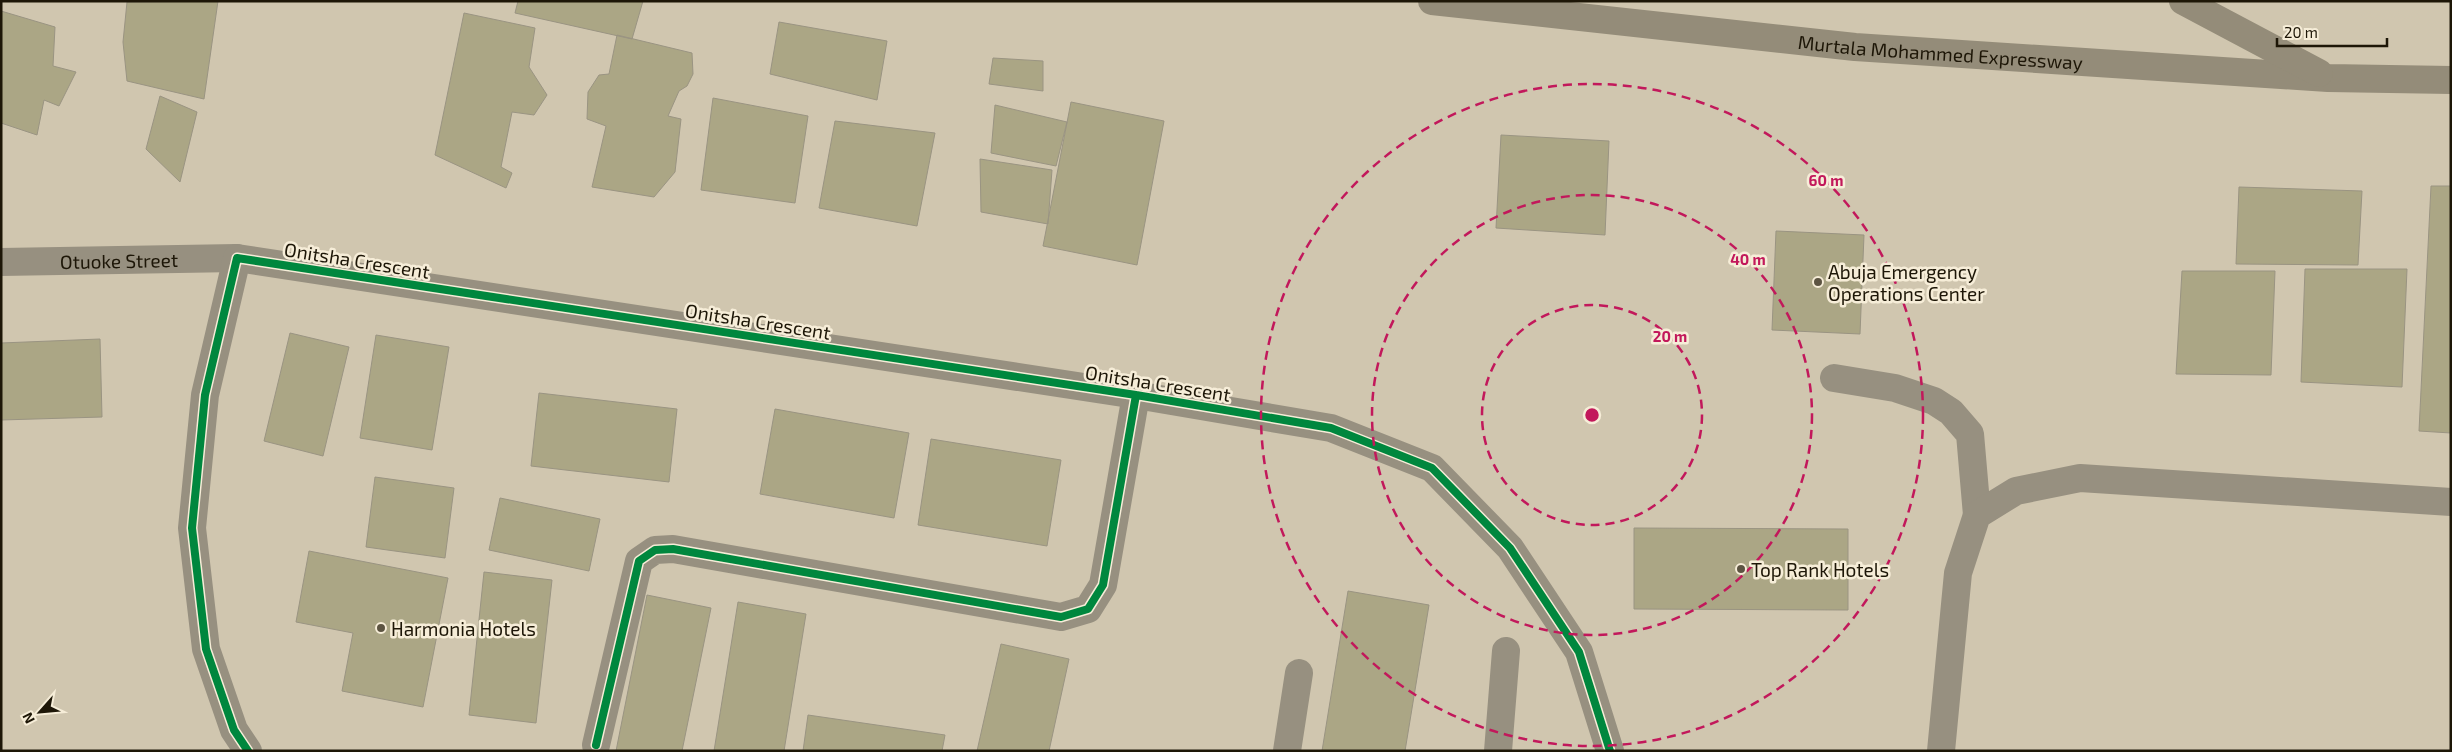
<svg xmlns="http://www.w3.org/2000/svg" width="2452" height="752" viewBox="0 0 2452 752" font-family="'Exo 2',sans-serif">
<rect width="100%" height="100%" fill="#d0c6af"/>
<path fill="#aba685" stroke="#9a9482" d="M218,1l-14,98 -77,-18 -4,-39 4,-40z
M518,1h125l-11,38 -117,-26z
M1,11l54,16 -2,39 23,6 -17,34 -15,-6 -7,35 -36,-12z
M464,13l71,15 -6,39 18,28 -13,20 -22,-3 -11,55 11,6 -6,15 -71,-33z
M779,22l108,19 -10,59 -107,-26z
M617,35l75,18 1,21 -6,12 -8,5 -11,25 13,3 -6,53 -21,25 -62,-10 14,-61 -19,-7 1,-27 11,-17 10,-1z
M993,58l50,3v30l-54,-7z
M160,96l37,16 -17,70 -34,-33z
M713,98l95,18 -13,87 -94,-13z
M1071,102l93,19 -27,144 -94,-19z
M995,105l72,17 -11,44 -65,-13z
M835,121l100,12 -18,93 -98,-18z
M1501,135l108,6 -4,94 -109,-7z
M980,159l72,11 -4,54 -67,-12z
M2431,186h20v247l-32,-2z
M2239,187l123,4 -4,74 -122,-1z
M1776,231l88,4 -4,99 -88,-4z
M2305,269h102l-5,118 -101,-5z
M2182,271h93l-4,104 -95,-1z
M290,333l59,14 -26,109 -59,-15z
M376,335l73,12 -17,103 -72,-12z
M100,339l2,78 -101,3v-77z
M539,393l138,16 -8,73 -138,-16z
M775,409l134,24 -15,85 -134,-24z
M931,439l130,21 -14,86 -129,-21z
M375,477l79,11 -9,70 -79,-11z
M500,498l100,21 -11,52 -100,-21z
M1634,528l214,1v81l-214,-1z
M309,551l139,27 -25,129 -81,-16 11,-58 -57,-11z
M484,572l68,8 -16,143 -67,-8z
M1348,591l81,14 -24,146h-83z
M647,595l64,13 -29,143h-66z
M738,602l68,12 -22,137h-70z
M1001,644l68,15 -20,92h-72z
M808,715l137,20 -3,16h-139z"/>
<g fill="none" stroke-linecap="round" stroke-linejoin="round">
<g stroke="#979080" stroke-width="28">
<path id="s1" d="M1,262l236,-4"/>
<path d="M1834,378l61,10 39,13 17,11 19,22 7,81"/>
<path d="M596,745l43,-184 16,-11 18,-1 388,68 27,-8 15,-24 33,-190"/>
<path d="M248,751l-14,-21 -28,-81 -14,-121 13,-133 32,-137 899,137 195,33 101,40 78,80 69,104 31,99"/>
<path d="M1287,751l12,-78"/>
<path d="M1498,751l8,-100"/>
<path d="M1941,751l17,-178 19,-58 39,-24 64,-13 371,24"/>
</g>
<g stroke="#948c79" stroke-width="28">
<path id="s2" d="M1432,1l423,46 473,31 123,2"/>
<path d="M2183,1l136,72"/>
</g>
<defs>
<path id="cycleway" d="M596,745l43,-184 16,-11 18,-1 388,68 27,-8 15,-24 33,-190
M248,751l-14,-21 -28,-81 -14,-121 13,-133 32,-137 899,137 195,33 101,40 78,80 69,104 31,99"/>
</defs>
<use href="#cycleway" stroke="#f6edd8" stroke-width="11"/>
<use href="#cycleway" stroke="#00873e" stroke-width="8"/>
</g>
<g fill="none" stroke="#c2185b" stroke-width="2.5" stroke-dasharray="9 6">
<circle cx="1592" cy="415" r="110"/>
<circle cx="1592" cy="415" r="220"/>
<circle cx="1592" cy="415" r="331"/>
</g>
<g fill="#5c5442" stroke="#f6edd8" stroke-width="2">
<circle cx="1818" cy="282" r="5"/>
<circle cx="1741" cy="569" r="5"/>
<circle cx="381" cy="628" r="5"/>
</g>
<g text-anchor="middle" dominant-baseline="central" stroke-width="5" stroke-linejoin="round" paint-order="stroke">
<g font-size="19" fill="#1d1607" stroke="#f6edd8">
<text stroke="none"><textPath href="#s2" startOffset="511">Murtala Mohammed Expressway</textPath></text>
<text stroke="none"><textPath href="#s1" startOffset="118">Otuoke Street</textPath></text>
<text transform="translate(357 260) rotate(9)">Onitsha Crescent</text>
<text transform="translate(758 321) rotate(9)">Onitsha Crescent</text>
<text transform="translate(1158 383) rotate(9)">Onitsha Crescent</text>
</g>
<g font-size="19" fill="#1d1607" stroke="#f6edd8" text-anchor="start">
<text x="1828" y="271">Abuja Emergency<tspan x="1828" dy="22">Operations Center</tspan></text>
<text x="1751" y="569">Top Rank Hotels</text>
<text x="391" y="628">Harmonia Hotels</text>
</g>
</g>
<circle cx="1592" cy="415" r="8" fill="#c2185b" stroke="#f6edd8" stroke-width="2.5"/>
<g font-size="15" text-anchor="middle" font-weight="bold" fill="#c2185b" stroke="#f6edd8" stroke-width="5" stroke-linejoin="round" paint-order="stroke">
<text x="1826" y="186">60 m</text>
<text x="1748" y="265">40 m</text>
<text x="1670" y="342">20 m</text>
</g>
<rect width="2452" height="752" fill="none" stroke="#1d1607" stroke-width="5"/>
<g transform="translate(40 712) rotate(243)" stroke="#f6edd8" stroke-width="4" paint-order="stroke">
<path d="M0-4L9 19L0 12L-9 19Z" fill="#1d1607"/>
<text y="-8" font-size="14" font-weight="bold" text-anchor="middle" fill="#1d1607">N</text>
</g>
<path d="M2277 38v8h110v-8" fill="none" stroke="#1d1607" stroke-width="2.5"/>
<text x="2284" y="38" font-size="15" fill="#1d1607" stroke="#f6edd8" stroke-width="4" paint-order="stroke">20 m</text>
</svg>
